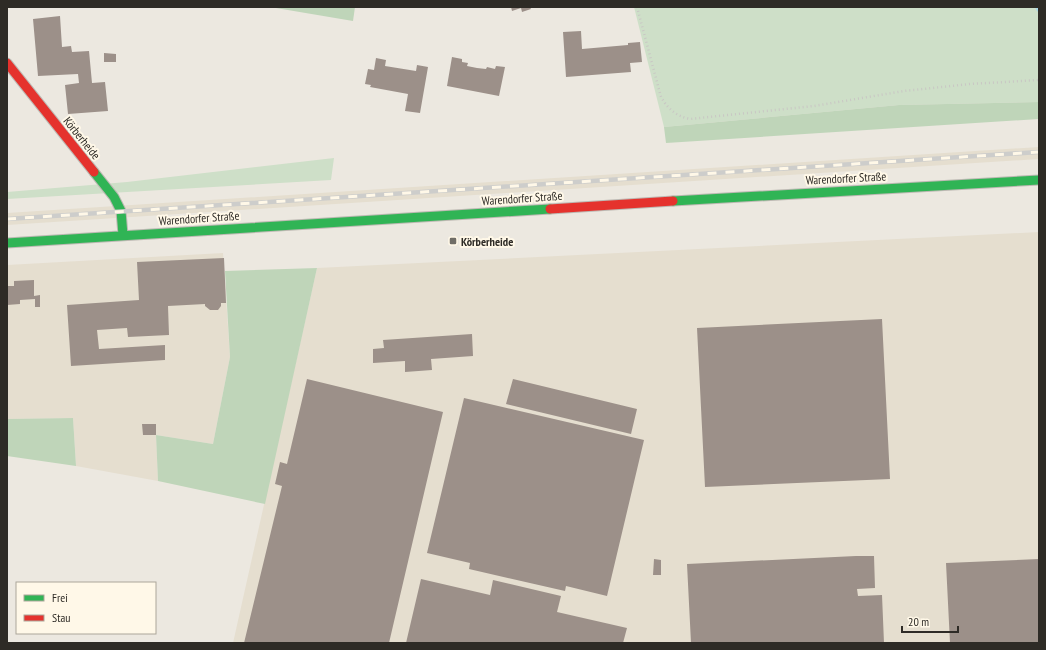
<svg xmlns="http://www.w3.org/2000/svg" width="1046" height="650" viewBox="0 0 1046 650" font-family="'PT Sans Narrow',sans-serif">
<rect width="100%" height="100%" fill="#ece8e0"/>
<path fill="#e5decf" d="M1039,147v12l-1032,66v-12z
M1039,232v411h-806l84,-375z
M223,253l7,104 -17,87 -57,-9 2,46 -82,-15 -3,-48 -66,1v-154z"/>
<path fill="#cedfc8" d="M634,7h405v95l-140,3 -235,22z
M334,158l-3,22 -324,19v-7l120,-10z"/>
<path fill="#bfd5b9" d="M270,7h85l-2,14z
M1039,102v17l-373,24 -2,-16 235,-22z
M317,268l-52,236 -107,-23 -2,-46 57,9 17,-87 -5,-86z
M73,418l3,48 -69,-10v-37z"/>
<g fill="none" stroke-linecap="round" stroke-linejoin="round">
<path stroke="#a9d6e6" stroke-width="5.5" d="M1038,7l1,2"/>
</g>
<path fill="#9c9089" d="M511,7h19l1,2 -9,3 -1,-4 -9,3z
M60,16l2,31 9,-1 1,6 17,-1 3,32 13,-1 3,29 -40,3 -3,-29 14,-2 -1,-9 -40,2 -5,-57z
M581,31l1,18 46,-4v-2l12,-1 2,20 -12,1 1,9 -65,5 -3,-45z
M104,53l12,1v8h-12z
M452,57l10,2v3l6,1 -1,3 10,2 9,1 1,-2 8,2 1,-3 9,1 -6,29 -52,-10z
M376,58l10,2 -1,6 31,5 1,-6 11,2 -8,46 -15,-2 3,-17 -38,-7 1,-2 -6,-1 3,-15 6,1z
M224,258l2,45h-5v3l-3,4h-8l-5,-4v-2l-37,2 1,29 -41,2 -1,-9 -30,2 2,19 66,-4v15l-94,6 -4,-61 72,-5 -2,-38z
M34,280v16l6,-1v12h-5v-8l-15,1v4l-13,1v-19h7v-5z
M882,319l8,160 -185,8 -8,-159z
M472,334l1,22 -42,3 1,11 -27,2v-11l-32,2v-14l11,-1 -1,-8z
M307,379l136,33 -54,231h-145l38,-157 -7,-2 5,-22 7,2z
M513,379l124,30 -6,25 -125,-30z
M464,398l180,42 -37,156 -41,-10 -1,5 -96,-22 1,-6 -43,-10z
M142,424h14v11h-13z
M856,556h18l1,32 -18,1 1,7 24,-1 2,48h-193l-4,-79z
M654,559l7,1v15h-8z
M1039,559v84h-89l-4,-80z
M421,579l69,16 3,-15 68,16 -4,16 70,16 -4,15h-217z"/>
<g fill="none" stroke-linecap="round" stroke-linejoin="round">
<defs>
<path id="fast" d="M94,172l20,25 7,14 2,24
M673,201l366,-21
M7,243l543,-34"/>
<path id="jam" d="M7,63l87,109
M550,209l123,-8"/>
</defs>
<use href="#fast" stroke="#bdb9b3" stroke-width="11"/>
<use href="#jam" stroke="#bdb9b3" stroke-width="11"/>
<path stroke="#c9c7c4" stroke-width="2.5" stroke-dasharray="1 3" stroke-linecap="butt" d="M637,7l24,90c7,12 15,19 29,22l124,-13 90,-15 66,-7 69,-4"/>
<use href="#fast" stroke="#30b455" stroke-width="9"/>
<use href="#jam" stroke="#e5322d" stroke-width="9"/>
<defs>
<path id="rail" d="M7,219l1032,-67"/>
</defs>
<use href="#rail" stroke="#cdcdcb" stroke-width="4.5"/>
<use href="#rail" stroke="#fff8e8" stroke-width="3" stroke-dasharray="9" stroke-linecap="butt"/>
</g>
<rect fill="#706d67" stroke="#fff8e8" stroke-width="1.5" x="449" y="237" width="8" height="8" rx="2"/>
<g text-anchor="middle" dominant-baseline="central" stroke-width="4" stroke-linejoin="round" paint-order="stroke">
<g font-size="12" fill="#2e2b26" stroke="#fff8e8">
<text transform="translate(82 138) rotate(51)">Körberheide</text>
<text transform="translate(846 178) rotate(-3)">Warendorfer Straße</text>
<text transform="translate(522 198) rotate(-4)">Warendorfer Straße</text>
<text transform="translate(199 218) rotate(-4)">Warendorfer Straße</text>
</g>
<g font-size="12" font-weight="bold" fill="#2e2b26" stroke="#fff8e8" text-anchor="start">
<text x="461" y="241">Körberheide</text>
</g>
</g>
<rect width="1046" height="650" fill="none" stroke="#2e2b26" stroke-width="16"/>
<rect x="16" y="582" width="140" height="52" fill="#fff8e8" stroke="#aba69a"/>
<rect x="24" y="595" width="20" height="6" fill="#30b455" stroke="#aba69a"/>
<text x="52" y="602" font-size="12" fill="#2e2b26">Frei</text>
<rect x="24" y="615" width="20" height="6" fill="#e5322d" stroke="#aba69a"/>
<text x="52" y="622" font-size="12" fill="#2e2b26">Stau</text>
<path d="M902 626v6h56v-6" fill="none" stroke="#2e2b26" stroke-width="2"/>
<text x="908" y="626" font-size="12" fill="#2e2b26" stroke="#fff8e8" stroke-width="3" paint-order="stroke">20 m</text>
</svg>
